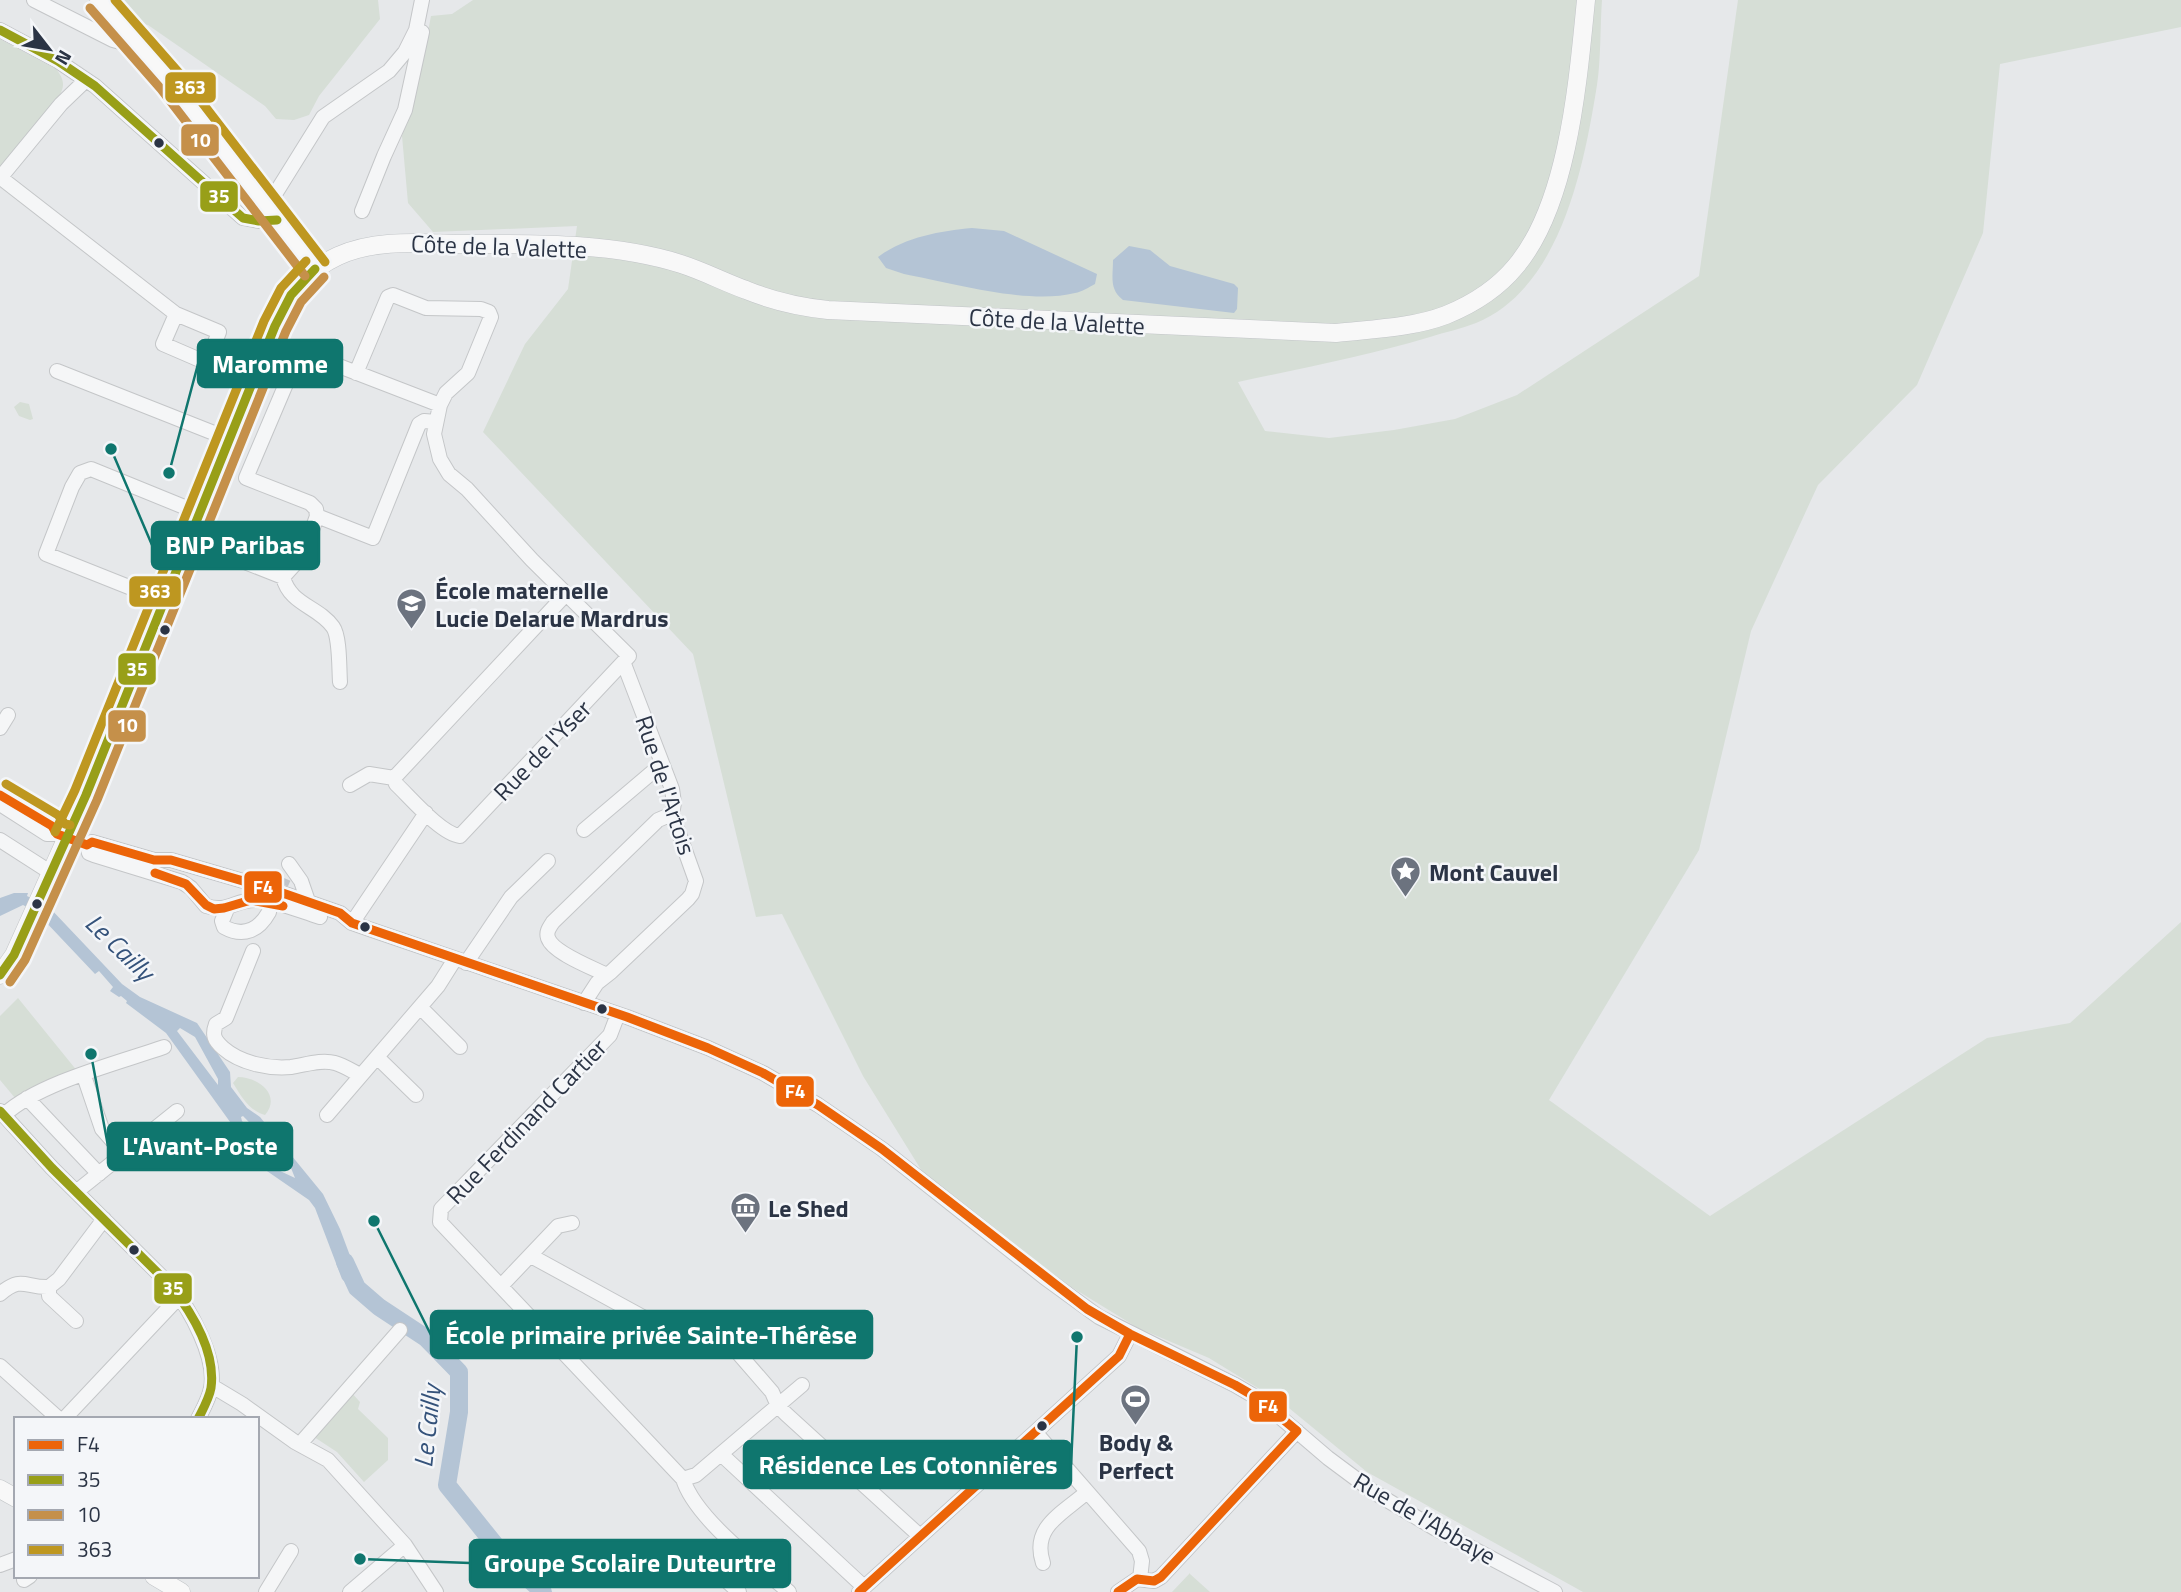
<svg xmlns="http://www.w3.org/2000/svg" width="2181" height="1592" viewBox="0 0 2181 1592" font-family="'Titillium Web',sans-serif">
<rect width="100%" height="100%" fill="#e6e8ea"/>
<path fill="#d6ded6" d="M111,0h267l2,19 -61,77 -10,19 -15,5 -18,-1 -11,-13 -117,-81 -17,-4z
M473,0h1129c-2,28 -1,58 -5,85 -13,81 -36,203 -121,238 -15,6 -31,9 -46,14 -63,19 -128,31 -192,45l27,49 64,7 65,-8 61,-11 62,-24 182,-119 39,-276h443v27l-181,37 -17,169 -66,152 -99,100 -67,146 -52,219 -150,250 161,116 277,-178 83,-15 111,-101v670h-598l-216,-120 -83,-68 -75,-46 -71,-30 -192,-118 -83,-134 -81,-162 -26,3 -63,-263 -210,-222 42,-88 43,-55 9,-63 -144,6 -25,-29 -6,-67 21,-78 8,-42 21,-2z
M0,39l56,30c5,6 9,13 6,21 -5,16 -49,64 -62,81z
M20,402l9,2 4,15 -3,1 -11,-4 -5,-9z
M18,998l60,74 -63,26 -15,-18v-64z
M238,1077c20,0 44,18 27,38 -17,-5 -23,-18 -32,-32z
M350,1391l10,11 -2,7 30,29v22l-24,22 -27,-30 -26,-17z
M1190,1573v1l20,18h-38z"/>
<path fill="#b4c4d5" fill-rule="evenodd" d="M972,228l32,3 93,43 -2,10c-6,3 -13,8 -20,9 -47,12 -123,-10 -171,-19l-18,-6 -8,-11c27,-20 62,-26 94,-29z
M1129,246l21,4 20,16 64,18 4,4 -1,21 -3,4 -111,-13c-14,-11 -10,-23 -10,-40z
M14,893h14l-1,3 21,10 74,78 18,13 57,26 33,49 1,15 16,21 13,9 63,77 17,35 18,48 -9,9 -7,-7 -27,-71 -6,-8 -45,-31 -98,-136 -40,-30 1,-2 -6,-5 -2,1 -9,-6 3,-4 -14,-16 -4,3 -53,-56 1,-3 -20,-10 -23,11v-18zM180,1028l15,9 23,42v6l-41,-54zM243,1116l46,47 6,15 -17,-8 -16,-26 -20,-23 -1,-4z"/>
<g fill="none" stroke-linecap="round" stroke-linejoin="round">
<path stroke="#b4c4d5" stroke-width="18" d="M345,1262l12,26 22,19 47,31 33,34v40l-12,73 57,71 39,36"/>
<path stroke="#c1c4c9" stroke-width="14" stroke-dasharray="14 7" stroke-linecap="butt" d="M273,903l11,-25"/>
<defs>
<path id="minor" d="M34,0l79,40 29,8
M0,30l58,31 37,25 148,132 16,3 18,-1
M0,178l61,-74 25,-24
M1,178l175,136 43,18 -12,31 -44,-19 13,-30
M267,207l56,-90 66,-46 16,-19 11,-22 6,-30
M362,211l22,-55 21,-46 17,-78
M57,371l172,68
M356,373l32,-76 5,-2 33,13 55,1 8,3 2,5 -23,56 -22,20 -6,12 -6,29 6,25 9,15 18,15 65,71 97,96 -169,180c-19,-2 -50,-39 -64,-52l-2,-6
M317,516l-1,-7 -6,-6 -64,-25 54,-127 140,54
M317,516l56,22 46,-114 5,-3 12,1
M189,540l94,37 20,-22 14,-39
M283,577c7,28 35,29 50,50 7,10 6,41 7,55
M164,601l-118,-47 26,-67 8,-14 11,-4 108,44
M0,728l8,-13
M394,778l172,-184
M350,785l19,-11 25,4
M0,804l47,30h10l30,11 2,8 5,2 88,27 9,6 15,18c22,7 28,-6 49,-6 21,0 45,11 65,17
M584,830l78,-66
M0,840l50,32
M87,845l5,-3 62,18h17l103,30 66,23 12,10 17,6 258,88 81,31 55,25 55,32 64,44 162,128 55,40 136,68 24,14 69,59 47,35 61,36 119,63
M289,864l12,17 8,23
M227,909l-5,12 2,6c20,11 35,3 45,-15
M352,923l74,-110
M253,951l-27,67 -10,6c-4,11 -2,16 7,24 17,15 45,21 68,19 14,-2 30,-8 44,-4 8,2 17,8 25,12
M466,963l45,-66 37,-36
M607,975c-14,-7 -54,-22 -59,-37 -2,-6 1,-10 5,-16l105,-102 14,-6
M584,1003l13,-20 14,-11 77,-73 4,-5 4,-13 -24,-67 2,-11 -2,-14 -48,-125
M420,1007l40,40
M618,1014l-8,21 -169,174 -1,13 243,257c12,39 75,86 106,113
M377,1057l39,38
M84,1076l18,53 22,25
M27,1098l72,76
M0,1111l52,57 119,118c19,23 46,72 40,102 -2,11 -8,21 -13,31
M4,1115c34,-32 114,-52 160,-68
M327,1115l111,-129 17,-27
M76,1192l101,-81
M531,1256l141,77c20,-2 43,2 60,13l40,46 6,14 8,8 134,122
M501,1286l57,-60 14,-3
M49,1287v9l27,25
M0,1294c22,-19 25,-6 49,-7l10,-8 45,-60
M0,1366l59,53
M212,1386l30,18 53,38 33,18 77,85 31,47
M64,1419l116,-123
M1036,1433l103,118 3,10 -2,18
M300,1444l100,-114
M721,1454l143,133
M683,1479l13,-4 106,-90
M1043,1563c-12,-36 19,-49 44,-71
M0,1565l16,-6
M709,1565l30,27
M24,1580l6,-4
M266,1592l25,-41
M350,1592l55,-47
M859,1592l260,-236 11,-22
M1118,1592l19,-13 17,2 7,-4 136,-146"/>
<path id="major" d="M99,0l71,81 145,188
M0,975l14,-20 72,-160 189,-469c14,-30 32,-56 63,-70 37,-17 81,-13 121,-12 73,0 152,-2 222,20 22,7 43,18 65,26 27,11 54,17 82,20l508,23c36,-4 76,-5 110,-18 27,-11 52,-27 70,-49 53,-63 62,-187 70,-266
M0,1489l16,9
M154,1576l27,16"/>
</defs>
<use href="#minor" stroke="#c4c6c8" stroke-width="16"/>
<use href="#major" stroke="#c2c5c8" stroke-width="19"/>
<use href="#minor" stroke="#f5f6f7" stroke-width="14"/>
<use href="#major" stroke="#f8f8f8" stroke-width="18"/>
<defs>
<path id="bus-1" d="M0,795l52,31 5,8 30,11 5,-3 62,18h17l103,30 66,23 12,10 275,94 81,31 55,25 55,32 64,44 205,160 43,25 105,51 24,14 38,32 -136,146 -7,4 -17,-2 -19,13
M155,873l31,11 20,21 8,4 10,-1 27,-8 32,6
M859,1592l260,-236 11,-22"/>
<path id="bus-2" d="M0,30l58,31 37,25 148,132 16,3 18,-1
M0,975l14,-20 72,-160 189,-469 16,-31 24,-26
M0,1111l52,57 119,118c21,27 45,66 40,102 -2,11 -8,21 -13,31"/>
<path id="bus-3" d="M90,8l71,81 144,187
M10,982l15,-22 72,-160 189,-469 15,-29 23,-25"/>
<path id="bus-4" d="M115,0l65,74 145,188
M6,784l52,31 7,9 5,1
M55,832l20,-42 189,-469 17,-33 25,-27"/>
</defs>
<use href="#bus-1" stroke="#f4f6f9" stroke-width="14"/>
<use href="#bus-2" stroke="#f4f6f9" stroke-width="14"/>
<use href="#bus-3" stroke="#f4f6f9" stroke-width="14"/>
<use href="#bus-4" stroke="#f4f6f9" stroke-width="14"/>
<use href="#bus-1" stroke="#ec6408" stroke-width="9"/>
<use href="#bus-2" stroke="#989f18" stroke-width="9"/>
<use href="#bus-3" stroke="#c5904a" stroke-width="9"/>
<use href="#bus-4" stroke="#be9720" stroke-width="9"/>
</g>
<defs>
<symbol id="school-pin" viewBox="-11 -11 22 30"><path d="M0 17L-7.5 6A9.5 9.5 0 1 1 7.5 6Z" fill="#6c737f" stroke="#f4f6f9"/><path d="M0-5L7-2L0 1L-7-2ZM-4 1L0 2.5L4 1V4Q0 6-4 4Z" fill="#fff"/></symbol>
<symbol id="sight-pin" viewBox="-11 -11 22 30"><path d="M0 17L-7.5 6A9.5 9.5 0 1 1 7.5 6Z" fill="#6c737f" stroke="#f4f6f9"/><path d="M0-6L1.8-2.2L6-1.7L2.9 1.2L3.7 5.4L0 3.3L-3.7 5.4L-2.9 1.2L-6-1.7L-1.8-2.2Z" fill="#fff"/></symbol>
<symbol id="museum-pin" viewBox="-11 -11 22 30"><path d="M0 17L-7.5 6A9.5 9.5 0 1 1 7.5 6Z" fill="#6c737f" stroke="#f4f6f9"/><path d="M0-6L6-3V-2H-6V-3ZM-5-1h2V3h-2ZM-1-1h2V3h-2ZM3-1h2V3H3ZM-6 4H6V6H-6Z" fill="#fff"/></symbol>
<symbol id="stadium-pin" viewBox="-11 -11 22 30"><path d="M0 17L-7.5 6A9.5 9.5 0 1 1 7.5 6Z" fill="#6c737f" stroke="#f4f6f9"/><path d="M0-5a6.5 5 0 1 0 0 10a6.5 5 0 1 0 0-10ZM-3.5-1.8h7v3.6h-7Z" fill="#fff"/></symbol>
</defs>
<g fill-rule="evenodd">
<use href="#school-pin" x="394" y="586" width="35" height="47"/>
<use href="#sight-pin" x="1388" y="854" width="35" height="47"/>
<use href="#museum-pin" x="728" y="1190" width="35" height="47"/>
<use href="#stadium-pin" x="1118" y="1382" width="35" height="47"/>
</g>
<g fill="#2b3445" stroke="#f4f6f9" stroke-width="2.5">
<circle cx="159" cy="143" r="6"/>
<circle cx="165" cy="630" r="6"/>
<circle cx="37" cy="904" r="6"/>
<circle cx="365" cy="927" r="6"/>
<circle cx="602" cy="1009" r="6"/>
<circle cx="134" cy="1250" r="6"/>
<circle cx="1042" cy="1426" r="6"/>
</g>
<g text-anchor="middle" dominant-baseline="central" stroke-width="5" stroke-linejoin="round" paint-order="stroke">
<g font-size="24" fill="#2b3445" stroke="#f4f6f9">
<text transform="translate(499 246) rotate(2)">Côte de la Valette</text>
<text transform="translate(1057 321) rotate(3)">Côte de la Valette</text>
<text transform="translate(542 750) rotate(-46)">Rue de l'Yser</text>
<text transform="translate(666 785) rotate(72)">Rue de l'Artois</text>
<text transform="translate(526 1121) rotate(-46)">Rue Ferdinand Cartier</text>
<text transform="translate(1425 1518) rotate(30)">Rue de l'Abbaye</text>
</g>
<g font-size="24" font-weight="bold" fill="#2b3445" stroke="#f4f6f9" text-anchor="start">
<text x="435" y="590">École maternelle<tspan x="435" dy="28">Lucie Delarue Mardrus</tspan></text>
<text x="1429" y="872">Mont Cauvel</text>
<text x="768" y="1208">Le Shed</text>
<text x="1136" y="1442" text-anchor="middle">Body &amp;<tspan x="1136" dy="28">Perfect</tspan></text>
</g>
<g font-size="26" font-style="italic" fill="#34527a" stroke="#f4f6f9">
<text transform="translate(120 947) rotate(44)">Le Cailly</text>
<text transform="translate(427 1426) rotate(-84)">Le Cailly</text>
</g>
</g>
<path fill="none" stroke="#0f766e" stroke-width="2.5" d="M169 473L198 364M111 449L152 545M91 1054L108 1146M374 1221L431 1335M1077 1337L1071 1465M360 1559L470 1563"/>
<g fill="#0f766e" stroke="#f4f6f9" stroke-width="2.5">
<circle cx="169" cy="473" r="7"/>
<circle cx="111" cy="449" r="7"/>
<circle cx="91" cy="1054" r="7"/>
<circle cx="374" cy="1221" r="7"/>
<circle cx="1077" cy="1337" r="7"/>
<circle cx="360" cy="1559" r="7"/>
</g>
<g fill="#0f766e" stroke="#0f766e" stroke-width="2.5">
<rect x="198" y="340" width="144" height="47" rx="7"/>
<rect x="152" y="522" width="167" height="47" rx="7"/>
<rect x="108" y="1123" width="184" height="47" rx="7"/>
<rect x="431" y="1311" width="441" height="47" rx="7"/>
<rect x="744" y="1441" width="327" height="47" rx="7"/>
<rect x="470" y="1540" width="320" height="47" rx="7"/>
</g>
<g font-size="26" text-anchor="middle" font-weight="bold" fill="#fff">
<text x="270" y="373">Maromme</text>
<text x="235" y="554">BNP Paribas</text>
<text x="200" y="1155">L'Avant-Poste</text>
<text x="651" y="1344">École primaire privée Sainte-Thérèse</text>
<text x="908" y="1474">Résidence Les Cotonnières</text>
<text x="630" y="1572">Groupe Scolaire Duteurtre</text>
</g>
<g stroke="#f4f6f9" stroke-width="2.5">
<rect x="164" y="71" width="53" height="33" rx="7" fill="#be9720"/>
<rect x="180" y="123" width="40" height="34" rx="7" fill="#c5904a"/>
<rect x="199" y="180" width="40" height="33" rx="7" fill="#989f18"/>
<rect x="128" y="575" width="54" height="33" rx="7" fill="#be9720"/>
<rect x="117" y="652" width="40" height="34" rx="7" fill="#989f18"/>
<rect x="107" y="709" width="40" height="34" rx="7" fill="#c5904a"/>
<rect x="243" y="870" width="40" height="34" rx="7" fill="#ec6408"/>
<rect x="775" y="1075" width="40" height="33" rx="7" fill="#ec6408"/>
<rect x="153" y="1272" width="40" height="33" rx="7" fill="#989f18"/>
<rect x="1248" y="1390" width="40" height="33" rx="7" fill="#ec6408"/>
</g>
<g font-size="19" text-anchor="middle" font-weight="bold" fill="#fff">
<text x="190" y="94">363</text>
<text x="200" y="147">10</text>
<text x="219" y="203">35</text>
<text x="155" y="598">363</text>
<text x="137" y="676">35</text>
<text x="127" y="732">10</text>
<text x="263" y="894">F4</text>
<text x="795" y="1098">F4</text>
<text x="173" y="1295">35</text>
<text x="1268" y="1413">F4</text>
</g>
<rect x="14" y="1417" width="245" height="161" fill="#f4f6f9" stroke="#a4a8b1" stroke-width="2"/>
<rect x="28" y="1440" width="35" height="10" fill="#ec6408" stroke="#a4a8b1" stroke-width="2"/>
<text x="77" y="1452" font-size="21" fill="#2b3445">F4</text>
<rect x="28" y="1475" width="35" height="10" fill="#989f18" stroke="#a4a8b1" stroke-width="2"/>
<text x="77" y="1487" font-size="21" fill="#2b3445">35</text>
<rect x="28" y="1510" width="35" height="10" fill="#c5904a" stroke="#a4a8b1" stroke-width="2"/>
<text x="77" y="1522" font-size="21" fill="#2b3445">10</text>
<rect x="28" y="1545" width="35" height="10" fill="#be9720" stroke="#a4a8b1" stroke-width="2"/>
<text x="77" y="1557" font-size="21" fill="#2b3445">363</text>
<g transform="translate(49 49) rotate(121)" stroke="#f4f6f9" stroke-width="5" paint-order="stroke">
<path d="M0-5L12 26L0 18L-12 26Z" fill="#2b3445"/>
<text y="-10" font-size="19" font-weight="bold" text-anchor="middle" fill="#2b3445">N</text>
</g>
</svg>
